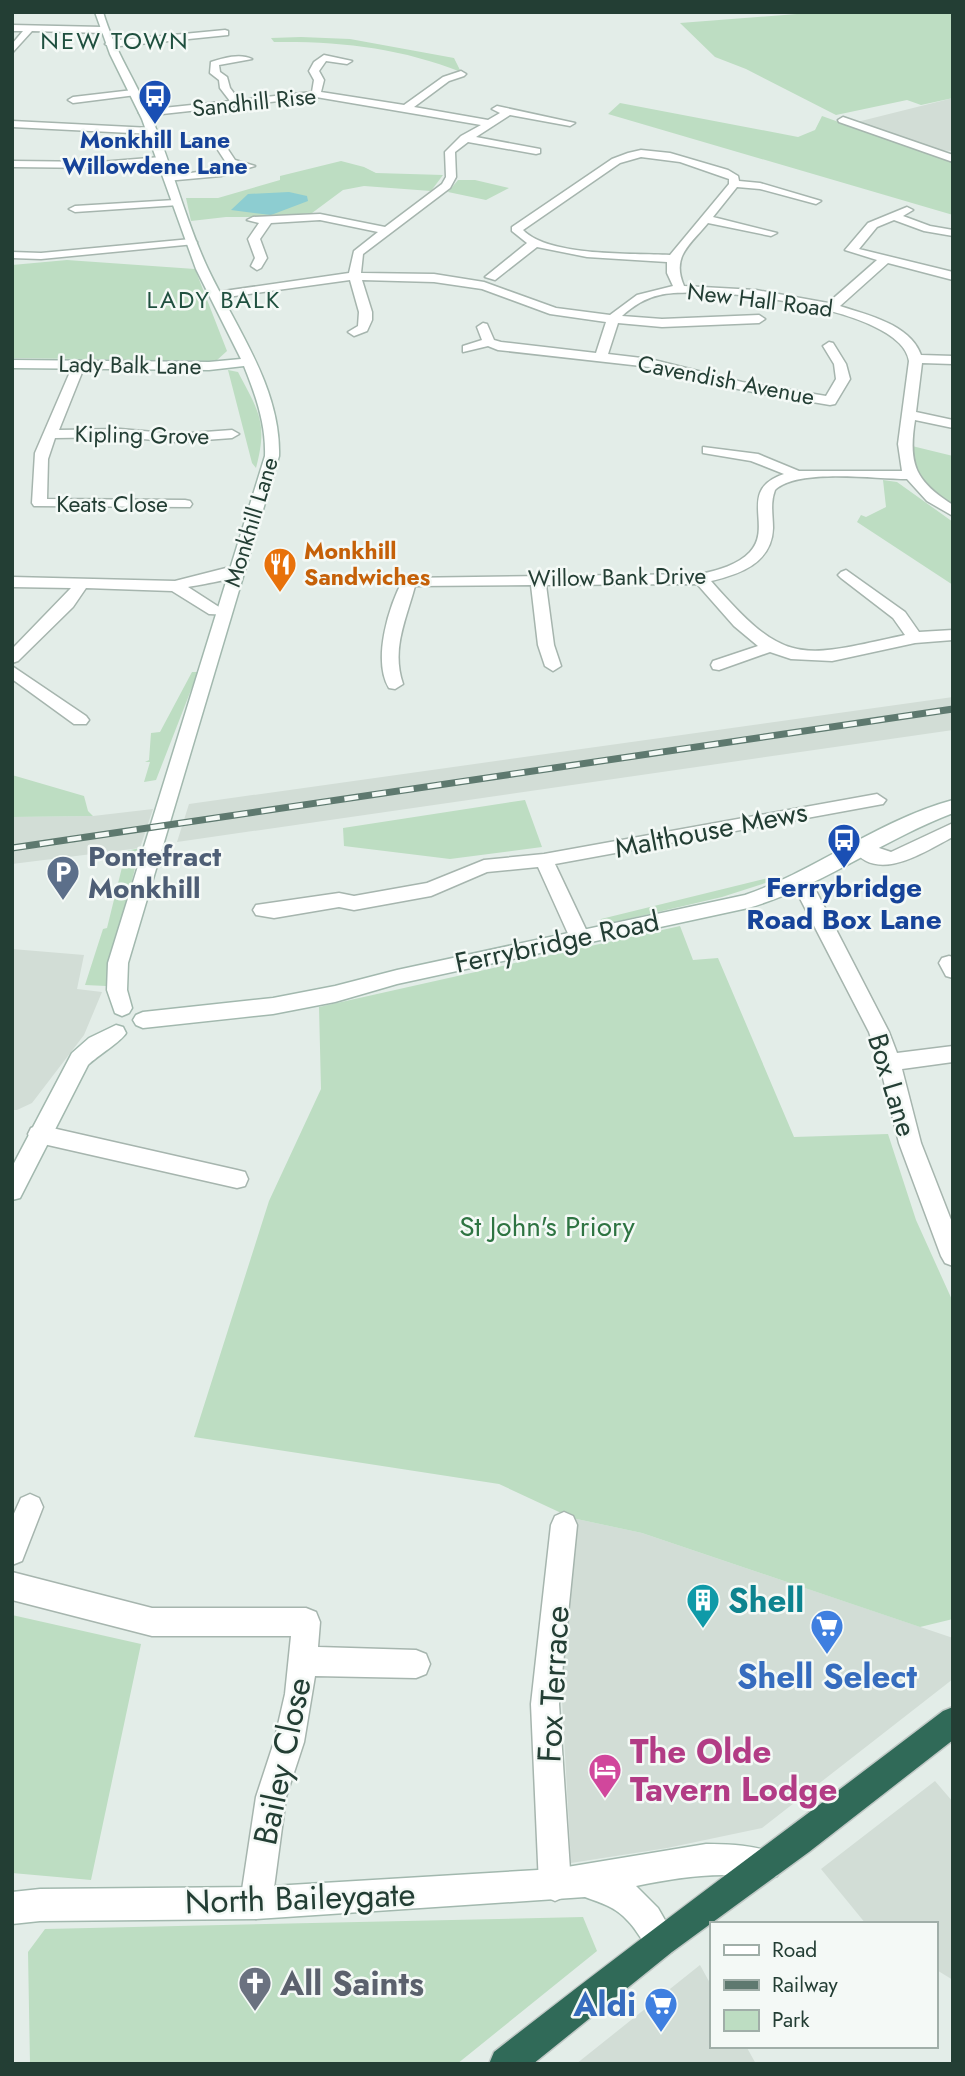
<svg xmlns="http://www.w3.org/2000/svg" width="965" height="2076" viewBox="0 0 965 2076" font-family="Jost,sans-serif">
<rect width="100%" height="100%" fill="#e3ede8"/>
<path fill="#d2ddd6" d="M953,98v53l-16,-1 -80,-28z
M953,697v33l-776,112 12,-38z
M153,809l-13,39 -128,16v-47l81,-1z
M12,949l72,6 -7,34 25,3 -18,43 -52,68 -15,7h-5z
M572,1518l70,15 311,105v41l-191,149 -95,20 -96,15 -11,-199z
M935,1781l18,21v178l-18,-11v-45h-69l-45,-55z
M700,1965l11,20v61h35l10,18h-180z"/>
<path fill="#bdddc2" d="M822,12h131v86l-32,7 -14,-5 -71,15 -90,-46 -31,-12 -35,-34z
M301,37l49,2 104,19 7,14c-60,-24 -122,-31 -187,-30l-3,-4z
M620,103l178,34 17,-7 7,-14 131,47v52l-345,-101z
M341,161l23,6 12,6 67,2 -12,16 -67,-5 -21,4 -31,23 -36,4h-50l-35,4 -5,-23h32l62,-18v-4z
M458,180h17l34,8 -23,12 -38,-8z
M67,260l128,9 32,82 -11,10 -204,-3v-93z
M228,370l10,2c21,40 30,51 18,96l-4,-5z
M912,446l41,10v50c-32,-20 -38,-21 -41,-60z
M883,480l14,2 56,40v63l-96,-63 4,-7 5,2 20,-10z
M192,672h6l-42,108 -12,2 6,-20h-5l4,-2 2,-27 9,-1z
M12,775l72,21 4,15 5,5 -81,1z
M525,800l17,47 -92,12 -106,-13 -1,-18z
M140,848l-34,138 -21,-1 18,-56 4,-1 19,-77z
M780,875l1,3 -59,19 -124,29 3,-7z
M680,926l13,34 25,-2 76,179 94,-3 28,86 37,82v317l-33,8 -278,-94 -70,-15 -73,-34 -305,-47 75,-236 52,-112 -2,-82z
M12,1615l129,29 -50,236 -79,-7z
M583,1917l14,34 -140,113h-427l-2,-112 17,-23z"/>
<path fill="#8dcdd1" d="M289,192l18,4 1,5 -37,14 -40,-5 17,-16z"/>
<g fill="none" stroke-linecap="round" stroke-linejoin="round">
<defs>
<path id="street" d="M12,25l91,2 4,3 -4,3 -71,-2 -20,22v-9l11,-13h-11z
M225,30l3,1v4l-118,12 -5,-3 5,-3z
M324,55l28,6 -5,3 -21,-3 -7,10 5,9 -3,12 83,13 39,-28 18,-6 5,3 -2,2 -15,5 -35,26 74,13 12,-7 -8,-4 5,-3 78,17 -5,3 -60,-11 -34,22 64,12v4l-4,1 -68,-12 -13,10 1,25 -6,11 -87,66 -2,19 73,1 50,8 72,26 54,7 27,-20 36,-9 -6,-13v-11l-80,-5 -50,-10 -42,33 -10,-3 42,-34 -15,-12v-4l100,-68 16,-6 13,-3 29,3 58,17 10,6 1,5 21,2 61,18 -5,3 -56,-15 -23,-2 -24,30 64,16 -6,3 -63,-13c-18,22 -37,33 -24,63l72,4 72,13 49,-43 -32,-10 23,-27 39,-16 6,3 -10,6 27,10 23,4v6l-29,-5 -30,-11 -17,7 -18,22 94,23v8l-65,-17 -48,43c27,9 70,18 81,49l32,1v8l-31,-1 -6,49 37,8v8l-38,-8c-7,44 0,61 38,85v11l-26,-15 -20,-22c-31,0 -110,-11 -132,11 -5,13 -2,25 -2,38 -1,35 -33,46 -62,53 75,86 88,77 194,54l-12,-17 -52,-40 -3,-3 3,-3 5,-2 59,42 14,20 34,-2v10l-38,3 -83,18 -41,-2 -21,-7 -51,18 -6,-1 -2,-4 2,-4 45,-15 -24,-20 -37,-42 -151,1 8,60 7,21 -8,5 -8,-5 -7,-21 -7,-60 -116,1c-9,34 -24,63 -12,98l-8,5 -6,-1c-17,-28 0,-83 15,-110l297,-4c17,-4 37,-9 49,-22 24,-26 -14,-62 34,-78l-33,-13 -48,-8v-6l55,7 41,17h103l-4,-27 11,-83c-7,-55 -204,-76 -249,-66 -15,3 -27,11 -38,21l40,3 97,-4 6,4 -6,4 -97,4 -44,-4 -10,31 42,5 92,23 84,14 10,-17 -2,-15 -11,-18 6,-4 4,1 13,21 4,15 -15,25 -5,1 -88,-15 -92,-23 -152,-17 -10,-4 -25,6v-6l19,-6 -5,-13 6,-4 4,1 7,16 7,2 95,11 10,-31 -56,-8 -68,-25 -48,-7 -72,-2 10,32v8l-5,11 -13,5 -6,-4 10,-6 1,-14 -9,-32 -137,19 -2,-3 6,-4 132,-19 5,-22 24,-19 -58,-12 -49,3 -11,16 7,19 -6,10 -4,2 -6,-4 4,-8 -7,-19 11,-16 -12,-3 6,-3 67,-3 65,13 57,-43 4,-7 -1,-25 16,-16 20,-11 -165,-28 -172,19 -5,-3 5,-3 86,-9 -10,-13 -1,-8 -9,-7 1,-11c12,-4 29,-9 41,-3l-33,6 1,7 7,5 3,11 9,12 73,-8 2,-12 -5,-9 5,-9zM641,157l39,5 49,17v5l-59,71c-37,-2 -121,2 -147,-25l97,-67z
M133,90l3,1v4l-63,8 -5,-3 5,-3z
M843,117l110,38v7l-114,-40 -1,-2z
M12,121l139,7 5,3 -5,3 -139,-7z
M194,140l29,2 12,18 20,6 -34,10 -55,5v-4l4,-1 62,-9 -5,-3 -11,-17 -26,-2 -1,-2z
M161,157l5,3 -1,2 -65,6 -88,-1v-6l88,1z
M175,200l6,3 -2,2 -104,7 -6,-3 6,-3z
M191,239l6,3 -2,2 -154,15 -29,-1v-6l29,1z
M79,361l6,4 -26,65 61,-1 57,5 55,-4 7,4 -7,4 -55,4 -57,-5 -65,1 -7,21 -1,40 138,1 5,1 2,3 -2,3 -156,-1 -2,-3 3,-50 38,-88z
M226,568l15,3 3,3c-5,4 -45,11 -56,13l31,20 11,2 2,3 -2,3 -21,-1 -37,-23 -86,-3 -13,19 -55,54 -6,2v-14l59,-61 -59,-1v-10l163,4z
M12,666l74,50 3,4 -3,4h-12l-62,-45z
M877,794l9,6 -3,4 -328,60 35,74 -3,5h-14l-3,-5 -32,-71 -51,5 -56,24 -77,14 -15,-3 -65,11 -18,-3 -3,-5 3,-5 83,-12 15,3 73,-13 57,-23 60,-6z
M953,823v14c-28,14 -76,48 -101,11l2,-4 7,-2 30,10z
M801,874l7,2 3,5 78,151 8,21 56,-7v16l-51,7 19,74 32,82v41l-8,-3 -4,-7 -42,-113 -20,-81 -10,-30 -78,-151 3,-5z
M949,956l4,1v21l-7,-2 -7,-13 3,-5z
M39,1125l198,45 8,2 3,7 -3,7 -8,2 -198,-45 -8,-3 -3,-6 3,-6z
M30,1494l9,4 4,9 -21,54 -10,4v-47l9,-20z
M564,1512l9,4 4,9 -18,179 12,181 -5,11 -11,5 -11,-5 -5,-11 -8,-181 20,-179 4,-9z
M12,1572l140,36h154l10,4 4,10 -2,25 98,3 10,4 4,10 -4,10 -10,4 -101,-2 -11,66 -18,55 -14,106 -5,11 -11,5 -11,-5 -5,-11 16,-106 18,-55 11,-48 6,-58h-139l-140,-36z"/>
<path id="secondary" d="M95,12h8c11,38 34,71 49,107 21,49 33,101 56,150 28,59 73,119 71,187l-151,507 -1,27 5,18 -3,5 -7,3 -7,-3 -8,-23 1,-27 157,-507c1,-32 -9,-60 -21,-90l-35,4 -197,-2v-8l197,2 32,-3 -45,-90 -54,-150 -32,-65z
M953,800v13c-71,27 -132,74 -205,95l-351,76 -62,18 -62,12 -130,14 -7,-3 -3,-5 3,-5 7,-3 130,-14 62,-12 62,-16 348,-75c72,-25 134,-75 208,-95z
M116,1025l7,2 3,6c-4,8 -29,23 -38,32l-68,133 -8,2v-33l60,-114 17,-15z
M706,1844c25,0 48,1 71,10l4,11 -4,11c-18,7 -35,-2 -54,-1 -29,0 -58,5 -87,11l22,22 19,33 -5,11 -11,5c-17,-7 -20,-23 -33,-36 -12,-14 -27,-18 -43,-24l-329,22 -216,2 -28,3v-32l28,-3 216,-2 299,-18z"/>
<path id="highway" d="M953,1707v33l-144,112 -137,100 -139,112h-44l5,-12c148,-116 300,-227 449,-341z"/>
</defs>
<use href="#street" stroke="#a6b5ae" stroke-width="3"/>
<use href="#secondary" stroke="#a2b8ae" stroke-width="3"/>
<use href="#highway" stroke="#c1c9c6" stroke-width="3"/>
<use href="#street" fill="#fff" fill-rule="evenodd"/>
<use href="#secondary" fill="#fff" fill-rule="evenodd"/>
<use href="#highway" fill="#306a58" fill-rule="evenodd"/>
<defs>
<path id="rail" d="M12,848l941,-139"/>
</defs>
<use href="#rail" stroke="#5e796f" stroke-width="7"/>
<use href="#rail" stroke="#f4f9f6" stroke-width="4.5" stroke-dasharray="14" stroke-linecap="butt"/>
</g>
<defs>
<symbol id="bus-pin" viewBox="-11 -11 22 30"><path d="M0 17L-7.5 6A9.5 9.5 0 1 1 7.5 6Z" fill="#1a4fb4" stroke="#f4f9f6"/><path d="M-5-6H5V4H4V6H2V4H-2V6H-4V4H-5ZM-3.5-4V0h7V-4ZM-3.5 1.2v1.5H-2V1.2ZM2 1.2v1.5H3.5V1.2Z" fill="#fff"/></symbol>
<symbol id="restaurant-pin" viewBox="-11 -11 22 30"><path d="M0 17L-7.5 6A9.5 9.5 0 1 1 7.5 6Z" fill="#e8710a" stroke="#f4f9f6"/><path d="M-5-6h1v4h1v-4h1v4h1v-4h1v5L-1.5 .5V6h-2V.5L-5-1ZM5-6V6H3V1.5H1.5Q1.5-4 5-6Z" fill="#fff"/></symbol>
<symbol id="parking-pin" viewBox="-11 -11 22 30"><path d="M0 17L-7.5 6A9.5 9.5 0 1 1 7.5 6Z" fill="#5c6f8a" stroke="#f4f9f6"/><path d="M-3.5-5.5H1a3.5 3.5 0 0 1 0 7H-1V5.5H-3.5ZM-1-3.4V-.6H.8a1.4 1.4 0 0 0 0-2.8Z" fill="#fff"/></symbol>
<symbol id="building-pin" viewBox="-11 -11 22 30"><path d="M0 17L-7.5 6A9.5 9.5 0 1 1 7.5 6Z" fill="#0f9aa8" stroke="#f4f9f6"/><path d="M-4-6H4V6H1V3H-1V6H-4ZM-2.5-4.3h1.7v1.8h-1.7ZM.8-4.3h1.7v1.8H.8ZM-2.5-1h1.7V.8h-1.7ZM.8-1h1.7V.8H.8Z" fill="#fff"/></symbol>
<symbol id="supermarket-pin" viewBox="-11 -11 22 30"><path d="M0 17L-7.5 6A9.5 9.5 0 1 1 7.5 6Z" fill="#3f7fe0" stroke="#f4f9f6"/><path d="M-6-5.5h2.5l.6 2H6L4.5 2H-2.5L-4.4-4H-6ZM-1.5 3.2a1.3 1.3 0 1 0 .1 0ZM3 3.2a1.3 1.3 0 1 0 .1 0Z" fill="#fff"/></symbol>
<symbol id="hotel-pin" viewBox="-11 -11 22 30"><path d="M0 17L-7.5 6A9.5 9.5 0 1 1 7.5 6Z" fill="#d1479c" stroke="#f4f9f6"/><path d="M-6-4.5h1.5V1H6V5H4.5V3h-9V5H-6ZM-4 0a1.8 1.8 0 1 1 3.6 0ZM.5 0V-2.5h3Q6-2.5 6 0Z" fill="#fff"/></symbol>
<symbol id="church-pin" viewBox="-11 -11 22 30"><path d="M0 17L-7.5 6A9.5 9.5 0 1 1 7.5 6Z" fill="#6b7280" stroke="#f4f9f6"/><path d="M-1.2-6h2.4v3.5h3.3v2.4h-3.3V6h-2.4V-.1h-3.3v-2.4h3.3Z" fill="#fff"/></symbol>
</defs>
<g fill-rule="evenodd">
<use href="#bus-pin" x="136" y="77" width="38" height="52"/>
<use href="#restaurant-pin" x="261" y="545" width="38" height="52"/>
<use href="#bus-pin" x="825" y="821" width="38" height="52"/>
<use href="#parking-pin" x="44" y="853" width="38" height="52"/>
<use href="#building-pin" x="684" y="1581" width="38" height="52"/>
<use href="#supermarket-pin" x="808" y="1607" width="38" height="52"/>
<use href="#hotel-pin" x="586" y="1751" width="38" height="52"/>
<use href="#church-pin" x="236" y="1964" width="38" height="52"/>
<use href="#supermarket-pin" x="642" y="1985" width="38" height="52"/>
</g>
<g text-anchor="middle" dominant-baseline="central" stroke-width="5" stroke-linejoin="round" paint-order="stroke">
<g font-size="23" fill="#233e34" stroke="#f4f9f6">
<text transform="translate(254 102) rotate(-6)">Sandhill Rise</text>
<text transform="translate(760 300) rotate(7)">New Hall Road</text>
<text transform="translate(130 365) rotate(1)">Lady Balk Lane</text>
<text transform="translate(726 380) rotate(11)">Cavendish Avenue</text>
<text transform="translate(142 435) rotate(1)">Kipling Grove</text>
<text x="112" y="504">Keats Close</text>
<text transform="translate(251 522) rotate(-73)">Monkhill Lane</text>
<text transform="translate(617 577) rotate(-1)">Willow Bank Drive</text>
</g>
<g font-size="23" font-weight="bold" fill="#164399" stroke="#f4f9f6">
<text x="155" y="140">Monkhill Lane<tspan x="155" dy="26">Willowdene Lane</tspan></text>
</g>
<g font-size="23" font-weight="bold" fill="#c56008" stroke="#f4f9f6" text-anchor="start">
<text x="304" y="551">Monkhill<tspan x="304" dy="26">Sandwiches</tspan></text>
</g>
<g font-size="24" letter-spacing="2" fill="#1f503f" stroke="#f4f9f6">
<text x="115" y="40">NEW TOWN</text>
<text x="214" y="299">LADY BALK</text>
</g>
<g font-size="28" fill="#233e34" stroke="#f4f9f6">
<text transform="translate(711 830) rotate(-11)">Malthouse Mews</text>
<text transform="translate(557 942) rotate(-12)">Ferrybridge Road</text>
<text transform="translate(892 1085) rotate(73)">Box Lane</text>
</g>
<g font-size="28" font-weight="bold" fill="#4e5e75" stroke="#f4f9f6" text-anchor="start">
<text x="88" y="856">Pontefract<tspan x="88" dy="32">Monkhill</tspan></text>
</g>
<g font-size="28" font-weight="bold" fill="#164399" stroke="#f4f9f6">
<text x="844" y="887">Ferrybridge<tspan x="844" dy="32">Road Box Lane</tspan></text>
</g>
<g font-size="28" fill="#2e7442" stroke="#f4f9f6">
<text x="547" y="1226">St John's Priory</text>
</g>
<g font-size="33" font-weight="bold" fill="#0d838f" stroke="#f4f9f6" text-anchor="start">
<text x="728" y="1600">Shell</text>
</g>
<g font-size="33" font-weight="bold" fill="#366cbe" stroke="#f4f9f6">
<text x="827" y="1676">Shell Select</text>
<text x="636" y="2004" text-anchor="end">Aldi</text>
</g>
<g font-size="33" fill="#233e34" stroke="#f4f9f6">
<text transform="translate(553 1684) rotate(-87)">Fox Terrace</text>
<text transform="translate(282 1761) rotate(-78)">Bailey Close</text>
<text transform="translate(300 1898) rotate(-2)">North Baileygate</text>
</g>
<g font-size="33" font-weight="bold" fill="#b23c85" stroke="#f4f9f6" text-anchor="start">
<text x="630" y="1751">The Olde<tspan x="630" dy="38">Tavern Lodge</tspan></text>
</g>
<g font-size="33" font-weight="bold" fill="#5b616d" stroke="#f4f9f6" text-anchor="start">
<text x="280" y="1983">All Saints</text>
</g>
</g>
<rect width="965" height="2076" fill="none" stroke="#233e34" stroke-width="28"/>
<rect x="710" y="1922" width="228" height="126" fill="#f4f9f6" stroke="#a0aea8" stroke-width="2"/>
<rect x="724" y="1945" width="35" height="10" fill="#ffffff" stroke="#a0aea8" stroke-width="2"/>
<text x="772" y="1957" font-size="21" fill="#233e34">Road</text>
<rect x="724" y="1980" width="35" height="10" fill="#5e796f" stroke="#a0aea8" stroke-width="2"/>
<text x="772" y="1992" font-size="21" fill="#233e34">Railway</text>
<rect x="724" y="2010" width="35" height="21" fill="#bdddc2" stroke="#a0aea8" stroke-width="2"/>
<text x="772" y="2027" font-size="21" fill="#233e34">Park</text>
</svg>
